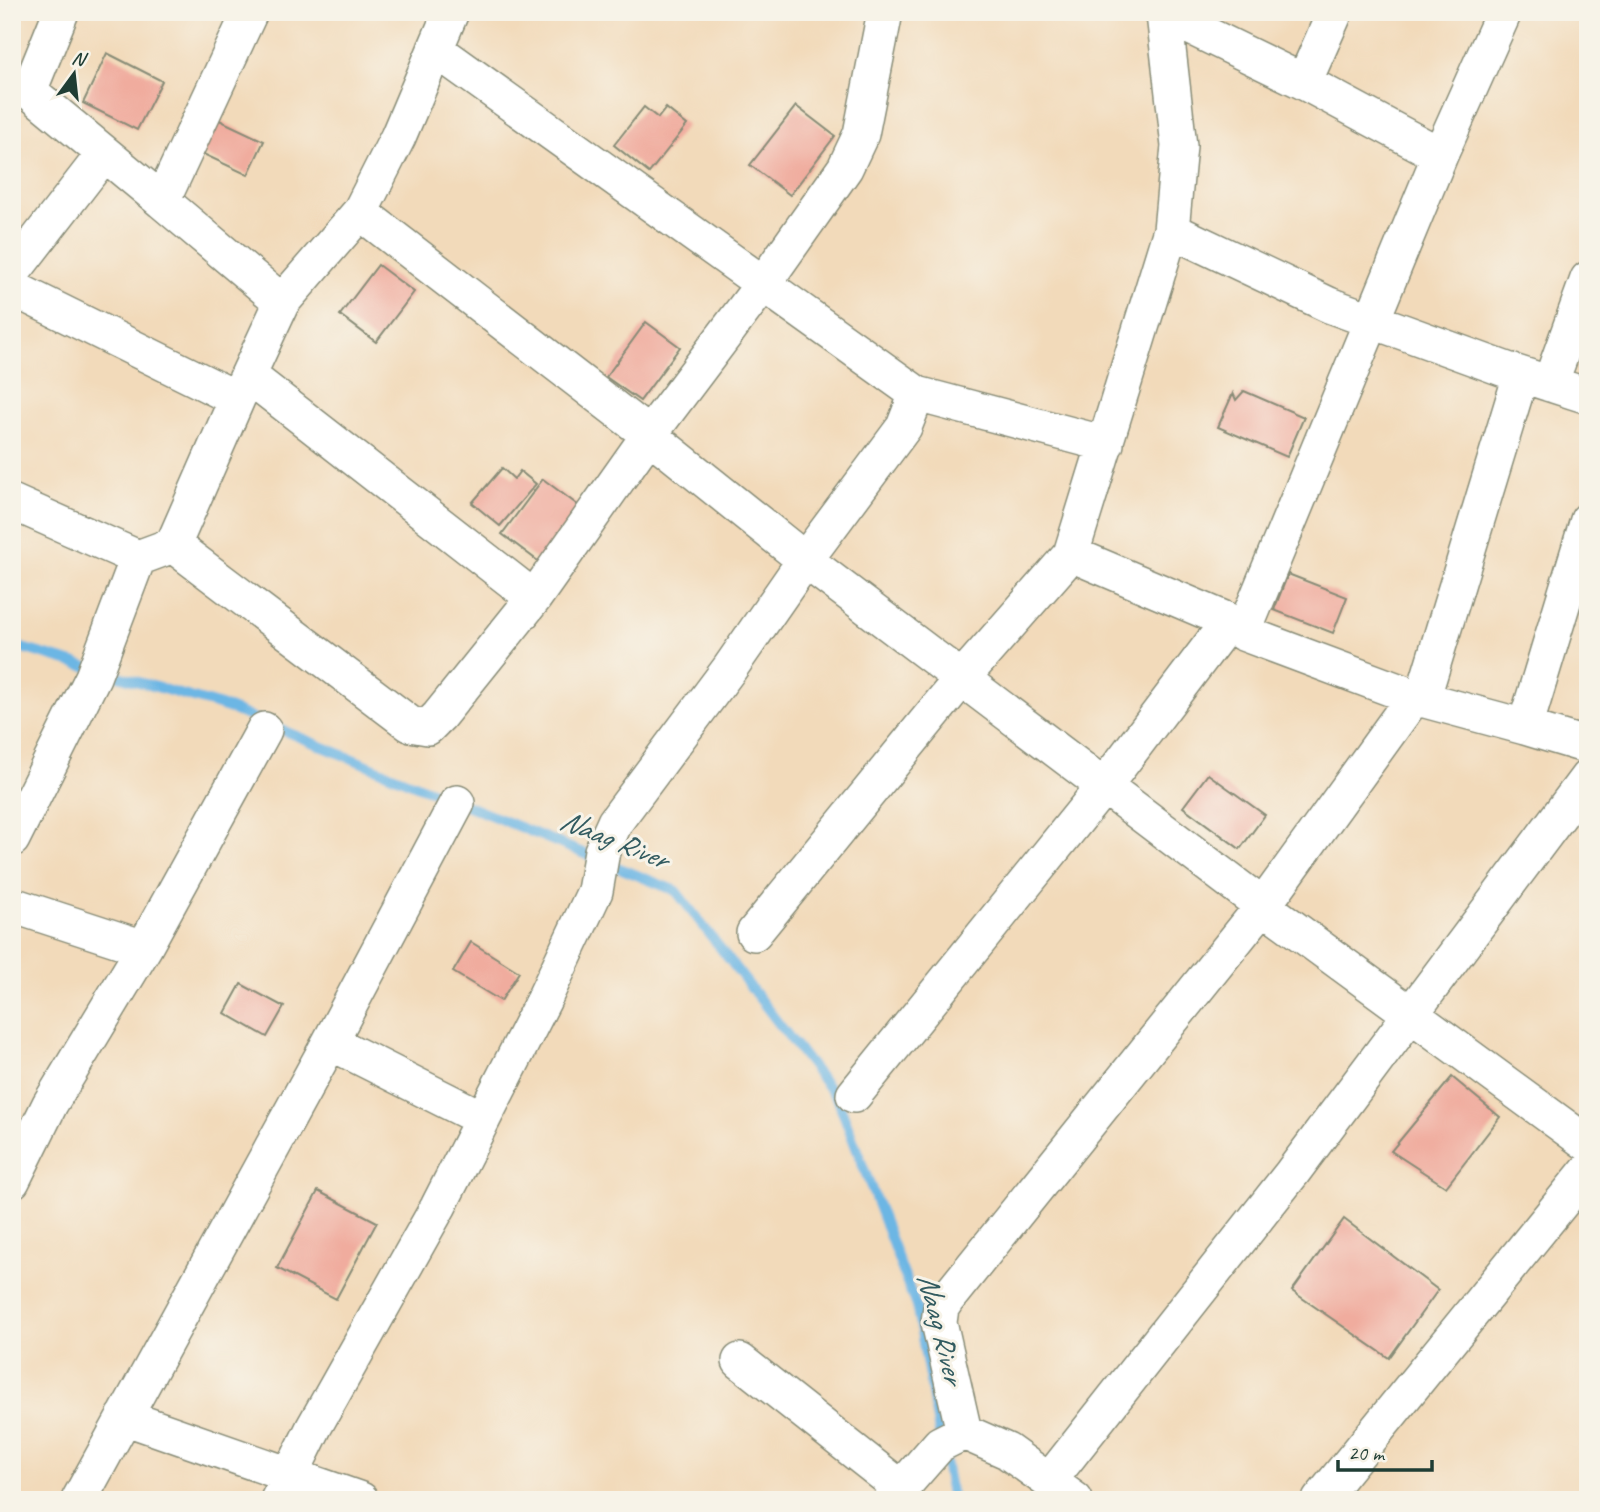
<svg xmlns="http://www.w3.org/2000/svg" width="1600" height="1512" viewBox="0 0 1600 1512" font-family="Caveat,sans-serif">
<rect width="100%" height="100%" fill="#f7f3e8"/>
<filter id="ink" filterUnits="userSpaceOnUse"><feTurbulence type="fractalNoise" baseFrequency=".0143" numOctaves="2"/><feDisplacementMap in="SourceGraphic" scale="14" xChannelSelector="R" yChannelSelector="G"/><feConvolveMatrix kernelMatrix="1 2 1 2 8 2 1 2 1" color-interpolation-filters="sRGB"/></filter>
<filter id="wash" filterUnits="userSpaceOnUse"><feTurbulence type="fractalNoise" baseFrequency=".00686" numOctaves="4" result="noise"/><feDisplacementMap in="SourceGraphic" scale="28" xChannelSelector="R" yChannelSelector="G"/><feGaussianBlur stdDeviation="1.57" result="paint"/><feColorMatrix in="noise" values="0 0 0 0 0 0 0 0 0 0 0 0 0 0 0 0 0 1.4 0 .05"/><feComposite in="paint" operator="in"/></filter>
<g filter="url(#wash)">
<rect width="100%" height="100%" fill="#f2daba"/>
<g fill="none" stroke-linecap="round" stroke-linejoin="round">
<path stroke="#6cb6e4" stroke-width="10" d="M12,645l216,63 448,183 162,209 79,209 23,128
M943,1451l9,49"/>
</g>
<g id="blocks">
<path fill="#f0ac9e" d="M107,53l55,28 -25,49 -54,-27z
M796,106l39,30 -45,59 -40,-30z
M644,107l14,11 8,-10 21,17 -38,48 -35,-28z
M215,118l49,23 -16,34 -49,-23z
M378,265l36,27 -38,50 -36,-27z
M646,322l34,25 -40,54 -34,-24z
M1244,391l60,26 -17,40 -69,-30 15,-34 3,7z
M502,468l12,11 6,-8 16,13 -36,42 -28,-23z
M543,479l40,30 -41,55 -40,-30z
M1288,574l59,23 -14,36 -59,-23z
M1208,774l57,41 -25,34 -57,-42z
M471,942l48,30 -18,29 -48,-29z
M241,984l43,23 -17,30 -42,-24z
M1452,1077l48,40 -54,70 -55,-36z
M318,1191l59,31 -41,77 -59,-31z
M1344,1219l94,71 -49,68 -97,-67z"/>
</g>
</g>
<g filter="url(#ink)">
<use href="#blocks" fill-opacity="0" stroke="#888c77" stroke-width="2"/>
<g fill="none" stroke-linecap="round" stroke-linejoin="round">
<defs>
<path id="minor" d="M61,12l-32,79 133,110 88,-189
M1161,12l3,2 15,132 -8,84 158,75 181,66 78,25
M1164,14l140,68 136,73 64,-143
M1304,82l31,-70
M162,201l120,101
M360,212l38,-75 53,-125
M1171,230l-100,324 158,67 14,12 171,64 111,30 63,19
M12,273l92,-119
M12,288l225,111 45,-97 78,-90 289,223 156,125 458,346 325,238
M249,376l285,222
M1550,384l38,-105
M917,394l189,50
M12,502l126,56
M173,545l237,179 18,3 11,-11 95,-118 115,-163 114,-151 82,-116 16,-34 24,-122
M1243,633l197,-478
M1422,700l99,-325
M1525,727l63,-207
M12,839l81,-162 45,-119 35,-13 64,-146
M12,905l132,43 -94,156 -38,77
M754,933l208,-255 109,-124
M144,948l120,-218
M330,1042l153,77
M854,1095l250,-309 125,-165
M740,1361l161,127
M124,1417l237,83
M964,1432l-25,-110 2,-14 6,-9 316,-393 151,-209
M1049,1481l243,-308 296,-396
M79,1500l251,-458 127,-239
M278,1500l36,-73 124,-220 106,-208 51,-108 7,-40 13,-29 115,-154 75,-108 99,-133 13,-33 -482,-345
M891,1500l49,-56 24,-12 43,19 68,49
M1320,1500l268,-330"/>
</defs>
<use href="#minor" stroke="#888c77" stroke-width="38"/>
<use href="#minor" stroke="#fff" stroke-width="35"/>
</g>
</g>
<g text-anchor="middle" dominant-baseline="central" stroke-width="6" stroke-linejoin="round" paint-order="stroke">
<g font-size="30" font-style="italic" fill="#325b60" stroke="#f7f3e8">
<text transform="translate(614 839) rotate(22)">Naag River</text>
<text transform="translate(941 1328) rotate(76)">Naag River</text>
</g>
</g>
<rect width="1600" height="1512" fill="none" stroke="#f7f3e8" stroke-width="42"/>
<g transform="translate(74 74) rotate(15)" stroke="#f7f3e8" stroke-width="5" paint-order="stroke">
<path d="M0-5L12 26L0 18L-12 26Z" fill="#1f3d34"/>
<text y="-10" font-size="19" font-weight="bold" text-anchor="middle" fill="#1f3d34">N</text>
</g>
<path d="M1338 1460v10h94v-10" fill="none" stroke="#1f3d34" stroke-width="3.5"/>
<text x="1348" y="1460" font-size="21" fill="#1f3d34" stroke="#f7f3e8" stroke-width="5" paint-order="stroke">20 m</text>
</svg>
